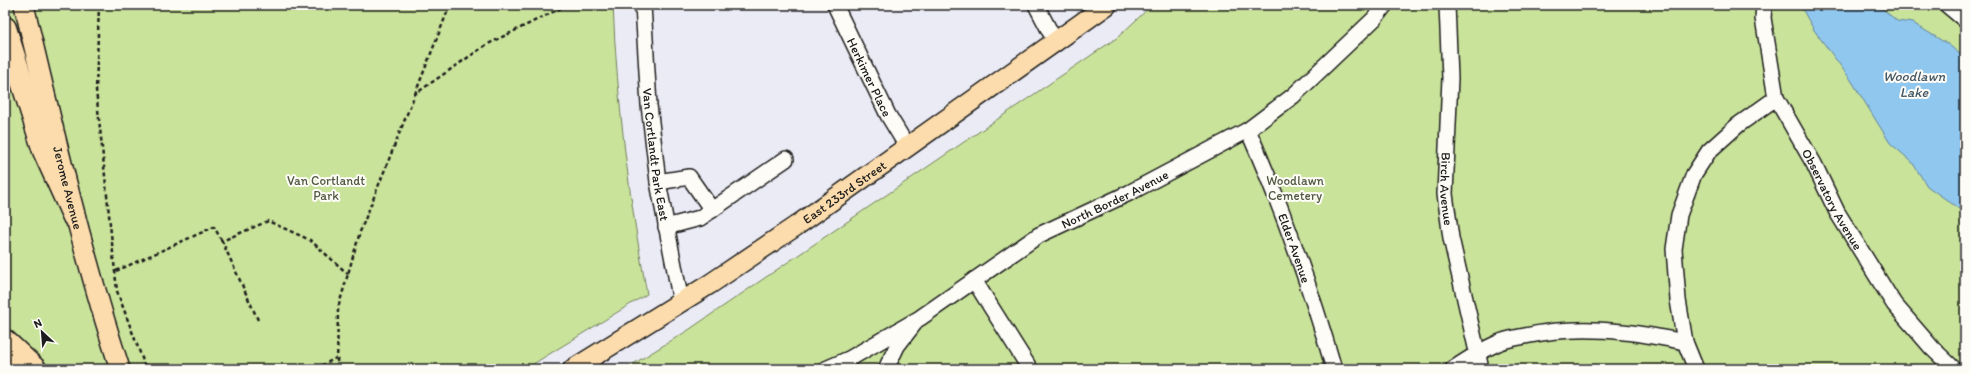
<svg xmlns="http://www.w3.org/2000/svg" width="1970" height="374" viewBox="0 0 1970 374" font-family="Itim,sans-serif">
<rect width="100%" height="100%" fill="#ebebf6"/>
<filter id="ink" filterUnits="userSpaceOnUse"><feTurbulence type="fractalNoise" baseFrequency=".025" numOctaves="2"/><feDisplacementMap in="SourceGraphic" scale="8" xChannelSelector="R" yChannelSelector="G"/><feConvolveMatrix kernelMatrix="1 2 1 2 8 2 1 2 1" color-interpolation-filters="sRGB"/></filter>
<g filter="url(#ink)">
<path fill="#c9e39a" stroke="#72805b" d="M5,5h608c4,97 16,193 34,289l-122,75h-520z
M1152,5h813v364h-1340l62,-38 431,-294z"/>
<path fill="#90c7ef" stroke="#62839b" d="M1800,5h78l19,16 16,2 36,22 16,13v155l-38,-27 -15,-24 -22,-19 -39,-63 -37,-50z"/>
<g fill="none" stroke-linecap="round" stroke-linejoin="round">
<defs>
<g id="minor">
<path id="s1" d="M643,5l6,100 9,77 23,120"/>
<path id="s2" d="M835,5l53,110 20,33"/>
<path d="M1036,5l20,38"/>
<path id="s3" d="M1447,5l3,73 -5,116 6,44 30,131"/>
<path id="s4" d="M1764,5l-1,13 13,80 38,66 23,48 57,92 38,44 22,21"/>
<path d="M1947,5l18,15"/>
<path id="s5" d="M1248,130c35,79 62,156 86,239"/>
<path d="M658,182l31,-5 23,33"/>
<path d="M666,227l34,-9 86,-59"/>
<path d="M974,280l56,89"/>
<path id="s6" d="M826,369l23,-10 71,-41 119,-83 90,-42 119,-63 45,-34 81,-77 11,-14"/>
<path d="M886,369l11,-23 17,-22"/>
<path d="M1453,369c15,-10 29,-19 45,-26 8,-4 18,-5 27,-7 54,-12 106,-5 160,6"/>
<path d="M1696,369l-11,-27 -7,-42 -4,-51 5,-34 15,-41 15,-23 29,-26 38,-27"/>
</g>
<g id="major">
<path id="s7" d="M24,5c29,123 57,244 96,364"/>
<path d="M5,369h1"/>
<path id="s8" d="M573,369l137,-85 86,-58 311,-221"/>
</g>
<path id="highway" d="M5,28l39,123 30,66
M5,341l30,28"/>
</defs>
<use href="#minor" stroke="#1c1c1c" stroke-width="18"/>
<use href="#major" stroke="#1c1c1c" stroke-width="22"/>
<use href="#highway" stroke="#1c1c1c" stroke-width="25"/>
<path stroke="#1c1c1c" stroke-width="2.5" stroke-dasharray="4 3" stroke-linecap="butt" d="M99,5l-3,85 21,201 29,78
M415,94l35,-89
M116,271l98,-44 8,14
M258,320l-36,-79 46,-20 42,19 38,34
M315,369l21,-11
M337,369l1,-61 10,-34 12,-42 55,-138 71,-49 81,-40"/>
<use href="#minor" stroke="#fdfcf7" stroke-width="15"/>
<use href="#major" stroke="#fcdcac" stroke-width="19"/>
<use href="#highway" stroke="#fcdcac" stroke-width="22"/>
</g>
</g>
<g text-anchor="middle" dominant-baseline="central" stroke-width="4" stroke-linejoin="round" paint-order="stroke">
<g font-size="13" fill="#1c1c1c" stroke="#fdfcf7">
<text stroke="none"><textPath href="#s2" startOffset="80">Herkimer Place</textPath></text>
<text stroke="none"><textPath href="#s1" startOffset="150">Van Cortlandt Park East</textPath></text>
<text stroke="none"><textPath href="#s7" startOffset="188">Jerome Avenue</textPath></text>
<text stroke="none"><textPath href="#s3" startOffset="184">Birch Avenue</textPath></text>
<text stroke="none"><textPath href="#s8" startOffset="324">East 233rd Street</textPath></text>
<text stroke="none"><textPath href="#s6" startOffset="336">North Border Avenue</textPath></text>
<text stroke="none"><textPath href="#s4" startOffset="210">Observatory Avenue</textPath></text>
<text stroke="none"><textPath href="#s5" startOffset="127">Elder Avenue</textPath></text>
</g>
<g font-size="13" fill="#505842" stroke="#fdfcf7">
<text x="326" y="180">Van Cortlandt<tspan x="326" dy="15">Park</tspan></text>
<text x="1295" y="180">Woodlawn<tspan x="1295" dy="15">Cemetery</tspan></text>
</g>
<g font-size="14" font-style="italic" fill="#455866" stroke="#fdfcf7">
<text x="1914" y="76">Woodlawn<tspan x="1914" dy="16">Lake</tspan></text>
</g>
</g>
<rect width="1970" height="374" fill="none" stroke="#fdfcf7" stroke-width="20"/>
<rect x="10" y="10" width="1950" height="354" fill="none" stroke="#1c1c1c" stroke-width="1.5" filter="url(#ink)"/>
<g transform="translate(42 332) rotate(334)" stroke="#fdfcf7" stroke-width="3" paint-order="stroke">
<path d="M0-3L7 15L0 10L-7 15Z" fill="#1c1c1c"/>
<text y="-6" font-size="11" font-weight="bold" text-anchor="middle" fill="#1c1c1c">N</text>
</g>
</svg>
